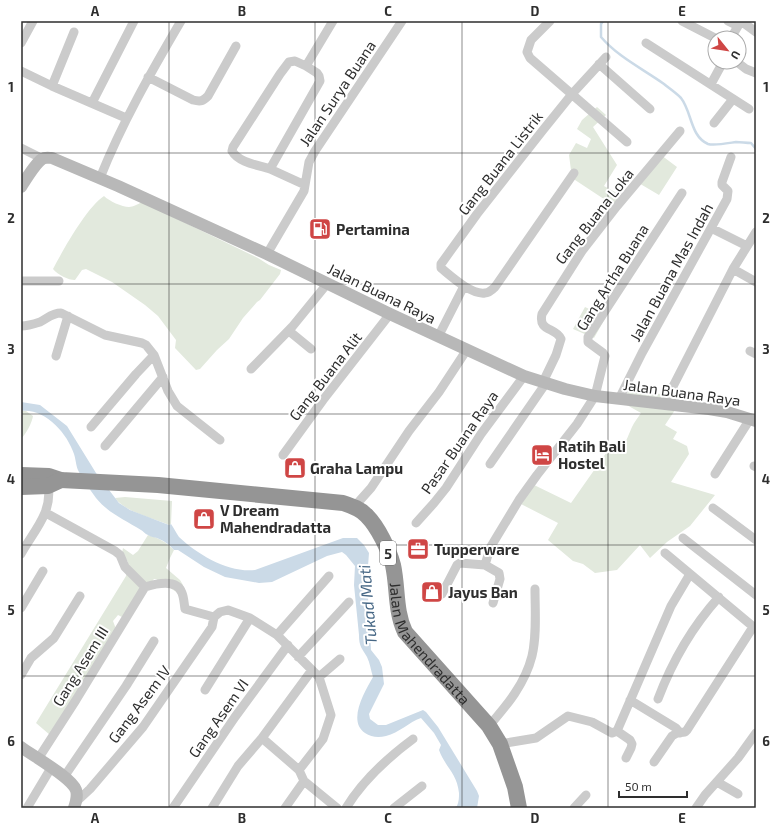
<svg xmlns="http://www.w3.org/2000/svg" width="777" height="829" font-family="'Exo 2',sans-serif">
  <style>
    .green { fill: #e2e9dd }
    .water { fill: #cbdae7 }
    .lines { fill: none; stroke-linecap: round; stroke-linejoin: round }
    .stream { stroke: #cbdae7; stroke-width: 2.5 }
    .street { stroke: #cbcbcb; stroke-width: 9 }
    .secondary { stroke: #b8b8b8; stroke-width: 12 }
    .highway { stroke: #959595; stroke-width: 16 }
    .grid { fill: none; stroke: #2e2e2e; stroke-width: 1; stroke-opacity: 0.55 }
    .labels { text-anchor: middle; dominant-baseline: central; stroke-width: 4; stroke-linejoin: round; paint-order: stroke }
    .shield { fill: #fff; stroke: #6d6d6d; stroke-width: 1 }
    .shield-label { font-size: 14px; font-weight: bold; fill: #2e2e2e }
    .street-label { font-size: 15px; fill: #2e2e2e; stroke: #fff }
    .poi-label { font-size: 15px; font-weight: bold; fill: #2e2e2e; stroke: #fff; text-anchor: start }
    .water-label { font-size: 16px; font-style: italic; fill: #466785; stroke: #fff }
    .neatline { fill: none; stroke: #2e2e2e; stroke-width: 1.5 }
    .grid-label { font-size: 13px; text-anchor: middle; font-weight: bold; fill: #2e2e2e }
  </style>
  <rect width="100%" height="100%" fill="#fff"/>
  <path class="green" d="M597,107L606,115L593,127L617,165L604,186L624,197L616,207L572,178L569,155L576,143L587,148L591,139L577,129L582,120Z
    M661,155L677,167L659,195L637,182Z
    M104,196C109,201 122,207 129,207C133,207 138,204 142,202L258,258L269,265L281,270L280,274L260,300L257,302L243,318L229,339L217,350L200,369L196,370L175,348L176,340L158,316L145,305L112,282L86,269L82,270L75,280C68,280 58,275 53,269C63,250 87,207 104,196Z
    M585,307L606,317L594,338L573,329Z
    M628,390L677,396L675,410L665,425L677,432L673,439L687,446L689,454L671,482L715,495L690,526L667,542L650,558L640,545L617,570L595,573L583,564L573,561L548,540L558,523L519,503L532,484L571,503L609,449C625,451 626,440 632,427C634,422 638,418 641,413L625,404Z
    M21,411H26L33,416C32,423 26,434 21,439Z
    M125,497L172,501L171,524L169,525C153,518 125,512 115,498Z
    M148,535C159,538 166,542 174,550L170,558L166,568L180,580L183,585L181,591L178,593L156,579H154L122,617L118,615L113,621L116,629L50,735L36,723L126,576L128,562L122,553L123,548L133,555L138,551Z"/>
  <path class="water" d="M21,402L40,405L67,426L96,473L119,503L130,510L169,525L171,524C174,528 176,533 179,537C198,555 229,573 255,570L343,538H357L364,545L369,553L367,579L371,650L379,660L382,667L384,684L369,714L370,719L378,725H386L423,710L426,712L438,727L477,791L479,796L477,808H452L457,806C459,801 459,798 459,793C457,773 445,767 439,750L441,745L434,733L421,718C409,722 399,733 386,736C378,738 371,737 365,733C347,721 365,691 373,677C371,671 370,663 367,657C362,648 359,647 359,635L354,585L355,566L346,555L342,552L327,556L272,582L259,583L225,577L204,567L178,550H174C169,544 164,541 157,538C154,537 151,537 148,535C145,534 143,531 141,530C125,520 108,513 96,498C90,490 84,481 79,472C76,467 76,460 74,454C67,433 45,408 21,411Z"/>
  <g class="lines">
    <path class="stream" d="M603,21L601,24V37C618,57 643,69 664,84C670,89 676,93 681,98C692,112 690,136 708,144C714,146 729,143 736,142C741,142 746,143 751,143L756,149"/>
    <path class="street" d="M550,21L531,40L527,52L530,58L627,142
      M682,21L715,38
      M728,21L738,26
      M741,21L756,32
      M731,38L741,21
      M21,43L33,21
      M646,43L749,109
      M737,62L746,69L756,73
      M599,64L650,109
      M306,66L333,21
      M21,71L52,86L126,118
      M148,77L193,100C201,102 203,101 208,96L236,46
      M711,84L723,62
      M52,86L74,32
      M92,103L134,21
      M714,123L733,99
      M21,148L43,159
      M270,169C258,165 239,163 232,151L233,147L280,74L289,62L295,61L306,66L317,73L319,76L320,81L270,169L305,185
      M574,173L495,287C492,290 489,293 485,293C471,295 451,276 441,268V264L477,214L543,130L572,94L606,57
      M100,178C122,123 151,72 181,21
      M711,228L747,246
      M267,254L304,191L309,162L315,151L402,21
      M733,269L756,282
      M21,281H59
      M21,326C28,326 34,324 40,322C48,318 52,313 61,313L105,335L142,343L146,345L154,355L168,391L177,406L220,440
      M289,331L311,349
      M438,337L464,286
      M750,351L756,354
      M56,356L68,316
      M251,369L292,327L327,284
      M543,382L556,355L561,339C556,327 538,332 542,314L582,251L617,206L680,131
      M619,399L642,353L727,199L728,191L722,185V182L731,157
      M664,404L733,269L756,232
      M91,427L136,374L154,355
      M105,446L163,377
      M283,455L323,400L390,314
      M490,464L546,383
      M754,466L756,467
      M715,474L750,419
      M354,507L371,488L409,431L439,392L466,351
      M713,508L756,540
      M46,513L115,551L120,555L125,567L145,587C155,584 177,578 182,593C184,598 184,603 185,609L214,617L220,612L228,610L250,618L277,635L319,677L331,715L323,739L299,770
      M416,523L434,503L446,488L481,434L524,376
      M683,538L756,595
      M665,553L756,629
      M21,554C32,533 53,513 48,486
      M485,565L490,548L519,500L537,475L577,424L595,396L605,356L603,353L588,342V337L682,193
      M442,594L457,565L460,563L485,565L499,573L500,579L493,603
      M21,608L43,571
      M277,635L329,576
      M298,657L349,602
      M21,675L31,658L54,638L80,596
      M319,677L340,659
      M205,690L250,618
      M658,699C672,662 692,627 719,597
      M630,700L676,728L680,733
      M489,726C507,705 525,684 532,656C537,635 535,611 535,589
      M262,738L299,770L304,781L337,808
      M500,744L536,738L568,716L592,722L612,733L617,731
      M626,758L631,748L632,744L630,740L617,731L671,606L690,574
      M38,759L76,700L145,587
      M654,762L672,736L677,733L685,732L687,730L753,627
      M64,777L126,686L154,641
      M717,782L738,794
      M76,802L90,789L143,727L212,627L214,617
      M27,808L51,768
      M173,808L235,717L288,645
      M212,808L238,766L262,738L312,670
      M285,808L304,781
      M346,808C363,780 386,759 413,739
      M394,808L422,786
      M574,808L586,795
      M696,808L705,795L738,758L756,733"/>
    <path class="secondary" d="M21,187C26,179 35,164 42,159C45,157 49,158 52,158L118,186L267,254L390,314L524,376L565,389L595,396L709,409L727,412L756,421
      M21,747C33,756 71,777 76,790C78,796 76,802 74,808"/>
    <g class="highway">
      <path id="s1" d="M21,475L49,476L61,480L158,485L343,503C352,506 361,509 367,516C378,527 389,550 393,565C398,588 395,611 405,632L489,726L500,744L515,787L519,808"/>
      <path d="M21,487L48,486L61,480"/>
    </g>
  </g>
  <path class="grid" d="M169,21V808M315,21V808M462,21V808M608,21V808M21,153H756M21,284H756M21,414H756M21,545H756M21,676H756"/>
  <defs>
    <g id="fuel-square" transform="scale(1.15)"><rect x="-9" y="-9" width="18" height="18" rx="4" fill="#cf4645" stroke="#fff"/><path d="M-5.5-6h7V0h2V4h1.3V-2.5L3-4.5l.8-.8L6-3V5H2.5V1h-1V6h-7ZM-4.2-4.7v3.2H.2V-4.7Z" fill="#fff"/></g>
    <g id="hotel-square" transform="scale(1.15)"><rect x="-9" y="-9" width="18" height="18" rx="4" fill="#cf4645" stroke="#fff"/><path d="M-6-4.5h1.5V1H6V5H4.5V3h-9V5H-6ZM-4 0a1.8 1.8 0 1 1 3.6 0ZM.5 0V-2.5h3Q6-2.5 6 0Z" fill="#fff"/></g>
    <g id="shop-square" transform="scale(1.15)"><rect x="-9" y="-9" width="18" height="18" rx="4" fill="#cf4645" stroke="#fff"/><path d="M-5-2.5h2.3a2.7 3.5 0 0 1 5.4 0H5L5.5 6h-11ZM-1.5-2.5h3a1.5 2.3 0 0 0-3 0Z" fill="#fff"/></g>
    <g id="office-square" transform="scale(1.15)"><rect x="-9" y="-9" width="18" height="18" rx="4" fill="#cf4645" stroke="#fff"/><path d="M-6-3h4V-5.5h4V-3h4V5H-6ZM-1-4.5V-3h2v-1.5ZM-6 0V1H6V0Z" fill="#fff"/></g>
  </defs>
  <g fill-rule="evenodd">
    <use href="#fuel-square" x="320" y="229"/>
    <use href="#hotel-square" x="542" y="455"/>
    <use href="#shop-square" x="295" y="468"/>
    <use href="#shop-square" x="204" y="519"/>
    <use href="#office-square" x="418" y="549"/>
    <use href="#shop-square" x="432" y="592"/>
  </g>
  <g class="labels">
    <rect class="shield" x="380" y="541" width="16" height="24" rx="3"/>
    <g class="shield-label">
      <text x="388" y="553">5</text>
    </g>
    <g class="street-label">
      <text transform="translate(337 93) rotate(-56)">Jalan Surya Buana</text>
      <text transform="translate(500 163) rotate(-52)">Gang Buana Listrik</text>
      <text transform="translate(594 216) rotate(-52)">Gang Buana Loka</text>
      <text transform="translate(671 272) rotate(-61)">Jalan Buana Mas Indah</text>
      <text transform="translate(612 277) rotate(-58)">Gang Artha Buana</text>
      <text transform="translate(382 293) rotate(26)">Jalan Buana Raya</text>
      <text transform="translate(325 376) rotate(-52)">Gang Buana Alit</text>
      <text transform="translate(682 392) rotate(8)">Jalan Buana Raya</text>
      <text transform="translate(459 442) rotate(-55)">Pasar Buana Raya</text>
      <text stroke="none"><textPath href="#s1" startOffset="497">Jalan Mahendradatta</textPath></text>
      <text transform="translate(80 666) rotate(-58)">Gang Asem III</text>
      <text transform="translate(139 704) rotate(-53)">Gang Asem IV</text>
      <text transform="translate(218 718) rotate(-55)">Gang Asem VI</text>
    </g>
    <g class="poi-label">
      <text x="336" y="229">Pertamina</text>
      <text x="558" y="446">Ratih Bali<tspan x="558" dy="17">Hostel</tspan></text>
      <text x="310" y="468">Graha Lampu</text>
      <text x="220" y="510">V Dream<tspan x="220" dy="17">Mahendradatta</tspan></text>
      <text x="434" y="549">Tupperware</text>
      <text x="448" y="592">Jayus Ban</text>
    </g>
    <g class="water-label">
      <text transform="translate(367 605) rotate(-95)">Tukad Mati</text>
    </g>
  </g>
  <rect width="777" height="829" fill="none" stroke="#ffffff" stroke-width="44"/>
  <g transform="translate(727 50) rotate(120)"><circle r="19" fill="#ffffff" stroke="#ababab"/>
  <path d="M0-3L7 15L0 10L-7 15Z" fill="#cf4645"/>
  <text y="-6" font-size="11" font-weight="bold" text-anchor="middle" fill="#2e2e2e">U</text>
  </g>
  <path d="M619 791v6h68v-6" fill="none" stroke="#2e2e2e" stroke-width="2"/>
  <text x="625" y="791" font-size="12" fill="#2e2e2e" stroke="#ffffff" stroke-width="3" paint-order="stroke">50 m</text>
  <rect x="22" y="22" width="733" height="785" class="neatline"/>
  <g class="grid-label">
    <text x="95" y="16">A</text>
    <text x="242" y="16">B</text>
    <text x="388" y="16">C</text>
    <text x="535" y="16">D</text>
    <text x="682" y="16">E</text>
    <text x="11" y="92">1</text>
    <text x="766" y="92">1</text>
    <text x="11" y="223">2</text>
    <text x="766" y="223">2</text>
    <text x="11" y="354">3</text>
    <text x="766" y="354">3</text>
    <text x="11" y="484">4</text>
    <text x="766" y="484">4</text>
    <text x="11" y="615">5</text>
    <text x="766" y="615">5</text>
    <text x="11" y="746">6</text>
    <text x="766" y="746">6</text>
    <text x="95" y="823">A</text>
    <text x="242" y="823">B</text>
    <text x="388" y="823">C</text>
    <text x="535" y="823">D</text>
    <text x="682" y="823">E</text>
  </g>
</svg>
